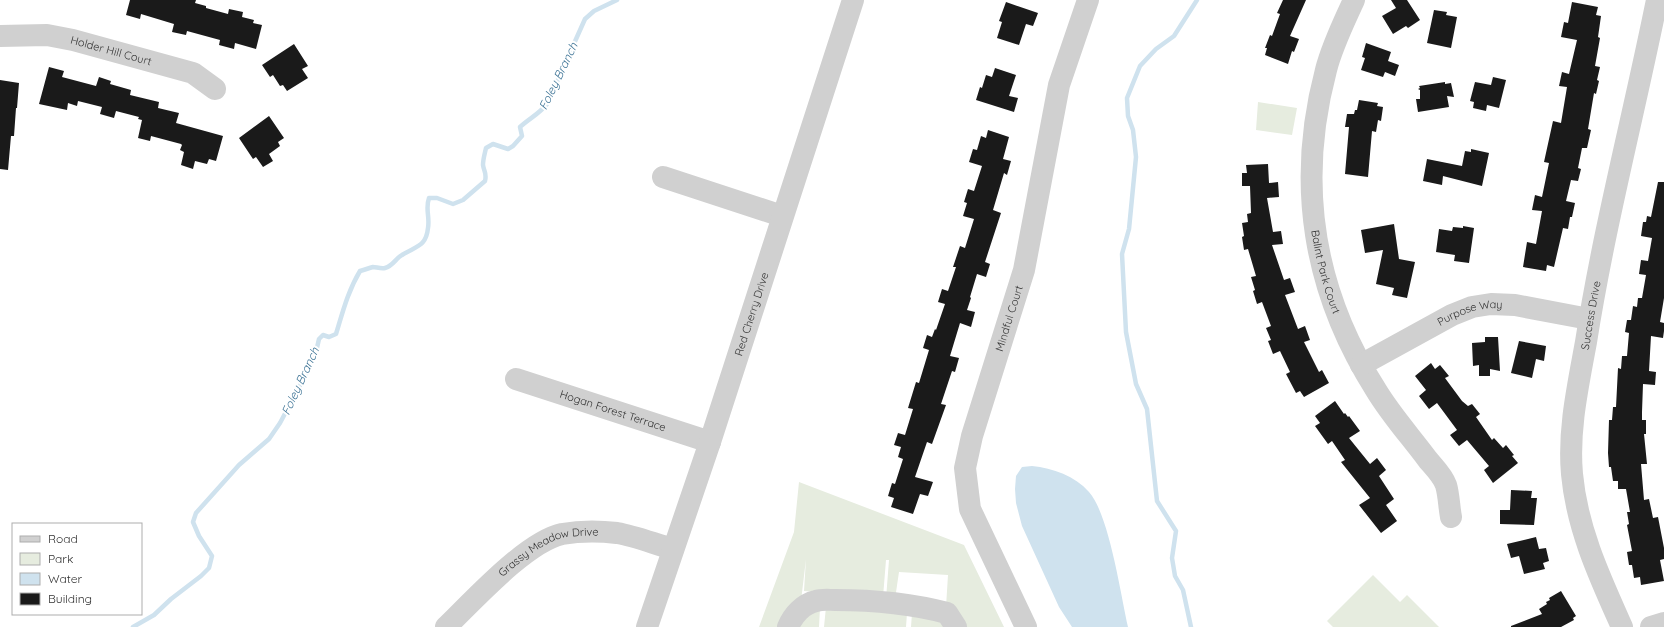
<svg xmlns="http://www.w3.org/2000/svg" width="1664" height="627" font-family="Quicksand,sans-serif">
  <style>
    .green { fill: #e6ecdf }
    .water { fill: #cfe2ee }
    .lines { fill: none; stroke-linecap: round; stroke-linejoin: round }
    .stream { stroke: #cfe2ee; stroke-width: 4.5 }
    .building { fill: #1a1a1a }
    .minor { stroke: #d0d0d0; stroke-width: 22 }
    .labels { text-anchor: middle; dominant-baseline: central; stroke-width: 4; stroke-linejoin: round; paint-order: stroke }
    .street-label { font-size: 11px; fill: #333; stroke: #fff }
    .water-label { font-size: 12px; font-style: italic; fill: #3f7597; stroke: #fff }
  </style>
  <rect width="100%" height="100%" fill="#fff"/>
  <path class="green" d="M1258,102L1297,108L1292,135L1256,130Z
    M799,482L964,545L1004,627H964L946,607L948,575L899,572L895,599H886L889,560H886L883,597L804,591L806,559L801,601L782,627H759L794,532Z
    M1373,575L1400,602L1407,595L1439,627H1333L1327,621Z
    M826,607L907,613L906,627H824Z
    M820,608L819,627H793Z
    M912,613L931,615L949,627H911Z"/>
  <path class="water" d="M1032,466C1053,468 1075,476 1089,492C1109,514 1121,596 1128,627H1072L1059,607L1022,526L1016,503L1015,489L1016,476L1022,467Z"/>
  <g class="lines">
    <path class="stream" d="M133,627L154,615L171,599L201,576L209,568L212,556L199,536L193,522L196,513L239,465L269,439L280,423L305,376L316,352L319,339L323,335L329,337L336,334C343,311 348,291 360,271C364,270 369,268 373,267C376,267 381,269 385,268C393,266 396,258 402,255C416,246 426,247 428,228C430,216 425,209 429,198H437L453,204L463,200L485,181C487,173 484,172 483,165C483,159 485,153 486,148L493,144L508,149L513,146L522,136L520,127C530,118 539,114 547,104L585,19L594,11L617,0
      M1191,627L1183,590L1175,576L1172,558L1176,531L1157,501L1147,409L1136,384L1126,332L1122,254L1129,229L1136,157L1133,130L1128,116L1127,98L1140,66L1156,49L1174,36L1197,0"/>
  </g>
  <path class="building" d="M130,0H196L195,3L206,6V8L228,14L229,9L243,12L242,17L254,20L253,23L262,25L256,49L235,43L234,49L219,45L220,40L187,31L186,35L172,32L174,24L141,14L140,19L126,15Z
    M1283,0H1306L1290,36L1299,39L1294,52L1292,51L1288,64L1265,55L1267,48H1265L1270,35L1272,36L1280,14L1277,13Z
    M1391,0H1407L1420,20L1408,28L1406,26L1393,34L1382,16L1396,8Z
    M1006,2L1038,13L1033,26L1026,24L1019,45L997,38L1002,22L999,21Z
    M1572,2L1598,7L1596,15L1601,16L1598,37L1600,38L1595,66L1600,67L1597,80L1599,81L1596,94L1594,93L1588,129L1591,130L1587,148H1582L1578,168L1581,169L1578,181L1571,180L1566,201L1575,203L1572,217H1570L1568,229L1563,228L1554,267L1547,265L1546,271L1523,267L1527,242L1536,244L1542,211L1532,210L1535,195L1542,197L1549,163L1544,162L1553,121L1561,123L1567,87L1559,86L1562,72L1569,74L1577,40L1561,37L1564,22L1568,23Z
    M1434,10L1447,12L1446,15L1457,17L1451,48L1427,43Z
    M1366,43L1391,52L1388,61L1399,65L1395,76L1385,72L1383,77L1361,70L1365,58L1362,57Z
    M294,44L308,66L302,69L308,78L287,91L283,85L280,86L273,75L270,77L262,65Z
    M49,67L64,71L62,77L96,86L99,77L111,81L110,84L131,90L130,95L159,102L158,108L179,113L176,123L223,136L216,161L209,159L207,164L195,161L193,169L181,165L184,152L180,150L182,145L181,144L151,136L150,141L138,138L142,120L138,119L139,117L116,111L114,118L100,114L102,107L78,101L77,106L68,103L67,110L39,104Z
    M995,68L1016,75L1009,96L1018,98L1014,112L976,100L980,87L982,88L986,75L992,77Z
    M1493,77L1506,80L1499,108L1487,105L1486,111L1473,108L1474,102L1470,101L1475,82L1491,85Z
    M0,80L19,83L17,108H16L14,136H11L8,170L0,169Z
    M1445,82V84L1451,83L1454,97L1447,96L1449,107L1418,112L1416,99H1420V90L1418,89L1420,88L1419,86Z
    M1359,100L1378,103L1377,106L1383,107L1381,121L1378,120L1376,132L1372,131L1368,177L1345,174L1349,127H1345L1347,114H1354L1355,110H1357Z
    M269,116L284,138L278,142L280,146L269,154L273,161L263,167L256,157L253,159L239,138Z
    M988,130L1009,137L1003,159L1011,161L1007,175L1004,173L993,210L1001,213L985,262L990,264L986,277L977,274L970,297L971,298L967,310L975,312L971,327L960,323L950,356L959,358L955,372L952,371L941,404L946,405L932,444L927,442L915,477L933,482L928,496L920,494L913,514L891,507L894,498L888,496L892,483L895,484L903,459L898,457L901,447L894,445L898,433L905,435L913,409L908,408L916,382L919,383L929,350L923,348L927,335L932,337L935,329L936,330L945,304L938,302L942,289L948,291L956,267H953L960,246L965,248L974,219L963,216L967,203L964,202L968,189L974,191L982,166L969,162L973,149L977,150L981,136L986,138Z
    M1471,149L1489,153L1482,186L1443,176L1442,185L1423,181L1427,159L1462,166L1465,151L1471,152Z
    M1268,164L1269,183L1278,182L1279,197L1267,198L1273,232L1281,231L1283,244L1272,245L1284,280L1290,278L1295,292L1285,295L1298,329L1305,326L1310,340L1304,342L1319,372L1322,370L1329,383L1304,397L1300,391L1296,393L1286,374L1290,372L1280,351L1273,354L1268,341L1271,340L1266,328L1271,326L1262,302L1257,304L1253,291L1255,290L1251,277L1256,276L1248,249L1244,250L1242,237L1244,236L1242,223L1248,222L1247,214L1251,213L1250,186H1242V173H1247L1246,165Z
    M1658,182H1664V298L1660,322L1664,323V331L1663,338L1651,336L1649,371L1656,372L1655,385L1643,384L1642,412V420H1646V434H1644L1647,464H1641L1644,500L1649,499L1653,518L1658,517L1664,548V559L1660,560L1664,581L1641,585L1640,577L1634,578L1632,565H1629L1627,552L1632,551L1627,525L1629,524L1627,512H1630L1626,489H1618V481H1613L1611,467H1609L1608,453L1609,420H1612L1613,407H1616L1618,368L1621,369L1622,356H1627L1629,333L1625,332L1627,320H1631L1633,306L1637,307L1638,298H1642L1646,275L1639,274L1641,260L1648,261L1652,238L1641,236L1643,222H1646L1647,216L1651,217Z
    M1394,224L1399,259L1415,262L1407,298L1392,295L1394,288L1376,284L1383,250L1365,253L1361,230Z
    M1463,226L1474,228L1469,263L1454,261L1455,255L1436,252L1439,229L1452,231L1453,227L1463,228Z
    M1485,337H1498L1500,371L1490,369V376H1479V365L1473,366L1472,343L1485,342Z
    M1519,341L1546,346L1544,361L1536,359L1532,378L1511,373Z
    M1431,363L1435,369L1440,365L1449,376L1445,378L1462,401L1468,406L1472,404L1480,414L1476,417L1492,440L1494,438L1503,448L1506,445L1514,455L1512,456L1518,463L1493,483L1484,470L1489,466L1467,440L1459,446L1450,435L1457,430L1437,403L1429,409L1419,396L1426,390L1415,376Z
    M1335,401L1344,414L1345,413L1348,417L1349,416L1360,431L1349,438L1370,464L1377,458L1386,470L1379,476L1394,499L1386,505L1397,521L1381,533L1359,505L1370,498L1341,462L1345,460L1332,441L1328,444L1315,426L1320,423L1315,416Z
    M1511,490L1532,491L1531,498H1537L1534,525L1500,524V510H1510Z
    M1536,537L1539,549L1546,548L1549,561L1543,563L1545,569L1524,574L1519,556L1511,558L1507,544Z
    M1561,591L1576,616L1573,618L1574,620L1561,627H1511V626L1542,614L1539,609L1547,604L1546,602L1550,600L1549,598Z"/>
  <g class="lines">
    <g class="minor">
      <path id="s1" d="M1354,0C1344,22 1332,46 1326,70C1296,183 1313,291 1376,390C1391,415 1411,437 1428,460C1434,467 1443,476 1446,485C1449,495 1449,507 1451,517"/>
      <path id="s2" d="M0,36L47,35L73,40L193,73L215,89"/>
      <path d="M663,177L782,216"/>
      <path id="s3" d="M1361,365L1452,315L1472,307L1491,304L1515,305L1589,319"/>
      <path id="s4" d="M516,379L710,442"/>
      <path id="s5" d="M446,627C473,601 526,542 562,534C579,531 600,531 617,533C635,536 655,544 673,549"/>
      <path id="s6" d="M647,627L710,442L853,0"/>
      <path d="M788,627C793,615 803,604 816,601C822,599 829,600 835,600C870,600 913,604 947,613L956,627"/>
      <path id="s7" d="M1026,627L970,509L965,468L972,436L1024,270L1059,85L1088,0"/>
      <path id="s8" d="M1622,627C1600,578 1577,529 1572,474C1568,430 1578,386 1586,342C1604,227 1634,114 1657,0"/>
      <path d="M1651,627L1664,623"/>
    </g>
  </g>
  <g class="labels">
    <g class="street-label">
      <text stroke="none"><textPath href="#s2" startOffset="113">Holder Hill Court</textPath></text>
      <text stroke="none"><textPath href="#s1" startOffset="280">Balint Park Court</textPath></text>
      <text stroke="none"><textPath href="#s6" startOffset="330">Red Cherry Drive</textPath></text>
      <text stroke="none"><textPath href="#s3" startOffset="122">Purpose Way</textPath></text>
      <text stroke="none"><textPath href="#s8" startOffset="322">Success Drive</textPath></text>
      <text stroke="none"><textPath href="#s7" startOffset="328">Mindful Court</textPath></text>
      <text stroke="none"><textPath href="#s4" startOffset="102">Hogan Forest Terrace</textPath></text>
      <text stroke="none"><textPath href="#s5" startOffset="131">Grassy Meadow Drive</textPath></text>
    </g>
    <g class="water-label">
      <text transform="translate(558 76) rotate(-64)">Foley Branch</text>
      <text transform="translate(300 381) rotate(-65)">Foley Branch</text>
    </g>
  </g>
  <rect x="12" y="523" width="130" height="92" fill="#ffffff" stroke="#adadad"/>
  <rect x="20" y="536" width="20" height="6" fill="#d0d0d0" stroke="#adadad"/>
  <text x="48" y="543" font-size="12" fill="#333333">Road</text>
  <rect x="20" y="553" width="20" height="12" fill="#e6ecdf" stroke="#adadad"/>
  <text x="48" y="563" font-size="12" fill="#333333">Park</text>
  <rect x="20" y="573" width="20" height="12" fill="#cfe2ee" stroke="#adadad"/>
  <text x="48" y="583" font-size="12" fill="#333333">Water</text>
  <rect x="20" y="593" width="20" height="12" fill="#1a1a1a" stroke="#adadad"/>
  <text x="48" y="603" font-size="12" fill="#333333">Building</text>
</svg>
